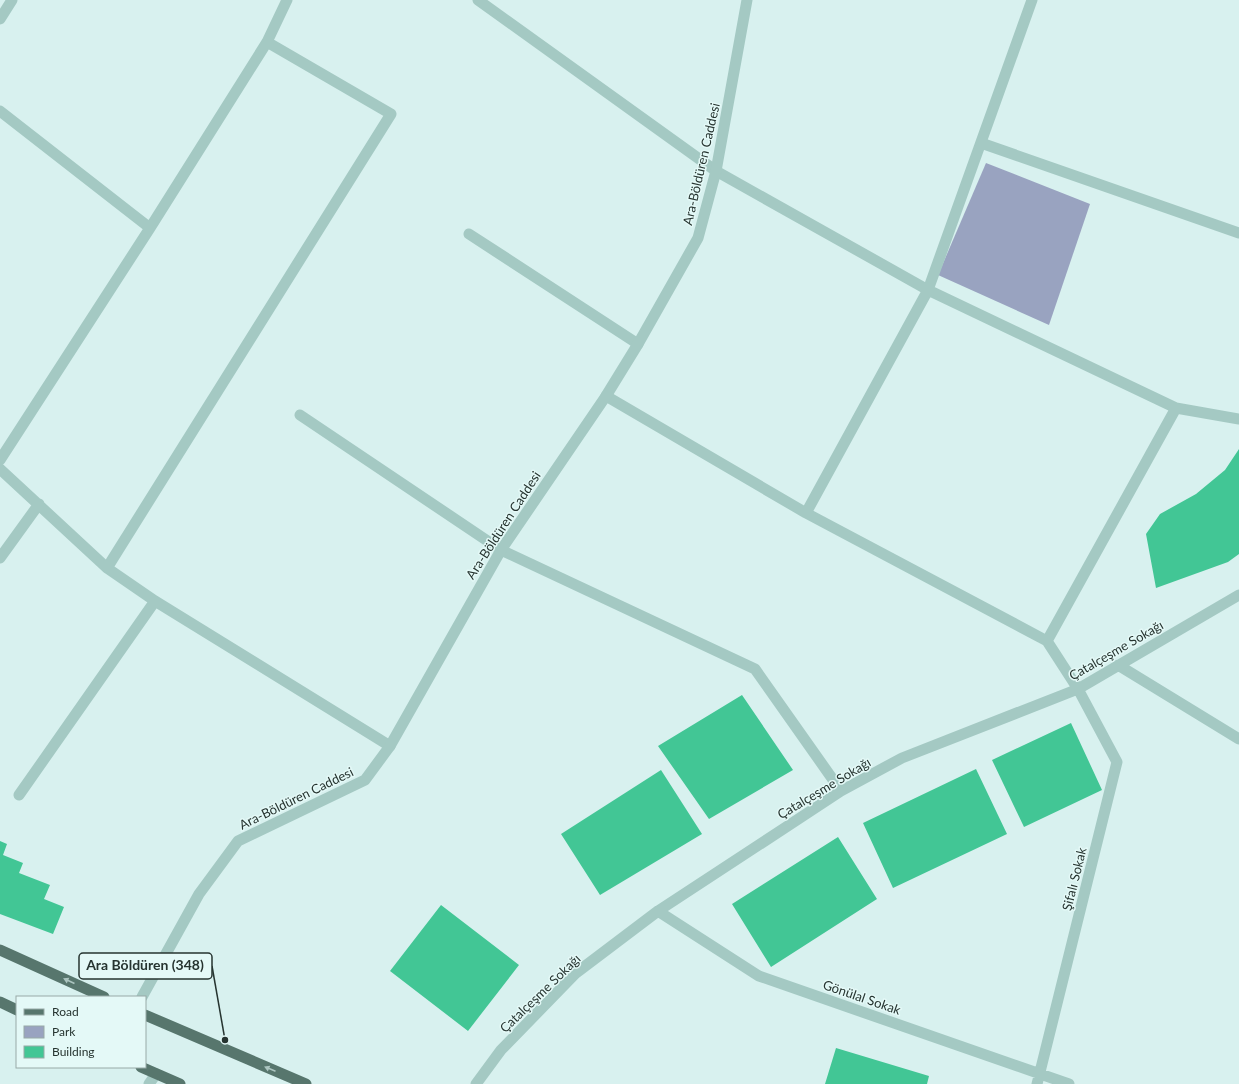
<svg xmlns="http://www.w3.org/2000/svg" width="1239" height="1084" font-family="Lato,sans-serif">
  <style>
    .green { fill: #99a3c0 }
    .building { fill: #42c695 }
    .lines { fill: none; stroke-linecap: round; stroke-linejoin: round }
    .minor { stroke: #a4c9c3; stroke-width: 11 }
    .tertiary { stroke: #a4c9c3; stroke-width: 11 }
    .primary { stroke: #57766d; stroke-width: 11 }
    .oneway { fill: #acc5c0 }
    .labels { text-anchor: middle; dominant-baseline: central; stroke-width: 3; stroke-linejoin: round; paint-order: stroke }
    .street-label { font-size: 13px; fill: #263430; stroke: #e4f9f7 }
    .leader { fill: none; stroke: #263430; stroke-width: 1.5 }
    .callout-dot { fill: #263430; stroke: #e4f9f7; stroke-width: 1.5 }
    .callout { fill: #e4f9f7; stroke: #263430; stroke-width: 1.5 }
    .callout-label { font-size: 14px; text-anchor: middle; font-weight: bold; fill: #263430 }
  </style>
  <rect width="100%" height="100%" fill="#d8f1ef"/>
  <path class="green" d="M986,163L1090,204L1049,325L938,275Z"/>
  <path class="building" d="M1239,449V554L1228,562L1156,588L1146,534L1160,514L1196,494L1225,470Z
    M742,695L793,770L709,819L658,746Z
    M1071,723L1102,790L1024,827L992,760Z
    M976,769L1007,834L893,888L863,823Z
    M661,770L702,834L600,895L561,834Z
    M838,837L877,899L771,967L732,904Z
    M0,841L7,844L3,855L23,863L19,873L50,885L44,899L64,907L53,934L0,914Z
    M441,905L519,965L468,1031L390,971Z
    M836,1048L929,1076L927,1084H825Z"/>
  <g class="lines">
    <path class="minor" d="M478,0L716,171L928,290L1176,408L1239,419
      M0,19L12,0
      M0,111L150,228
      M981,143L1239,233
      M469,234L638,344
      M606,396L806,513L1047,641L1078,689L1117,762L1037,1084
      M300,415L501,550L755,669L841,791
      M0,460L150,228L267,42L287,0
      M0,469L107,568L155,601L390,746
      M806,513L928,290L1032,0
      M0,558L39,504
      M107,568L391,114L267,42
      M1047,641L1176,408
      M1118,665L1239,739
      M19,795L155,601
      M658,911L759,976L1069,1084
      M476,1084L501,1050L576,973L658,911L841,791L902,758L1078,689L1239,595"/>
    <path class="tertiary" d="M142,997L199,894L238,841L365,780L390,746L501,550L606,396L638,344L698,238L716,171L747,0
      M149,1084L156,1074"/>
    <path class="primary" d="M0,950L104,997
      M0,1002L17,1010
      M145,1015L306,1084
      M141,1067L180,1084"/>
  </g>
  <defs><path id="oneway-solid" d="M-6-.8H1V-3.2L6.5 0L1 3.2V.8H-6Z"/></defs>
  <g class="oneway">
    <use href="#oneway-solid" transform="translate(69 981) rotate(-156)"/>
    <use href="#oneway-solid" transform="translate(270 1069) rotate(-157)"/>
  </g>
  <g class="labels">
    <g class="street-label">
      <text transform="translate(701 164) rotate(-77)">Ara-Böldüren Caddesi</text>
      <text transform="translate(503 525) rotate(-57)">Ara-Böldüren Caddesi</text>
      <text transform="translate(1116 650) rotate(-30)">Çatalçeşme Sokağı</text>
      <text transform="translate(824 788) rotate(-31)">Çatalçeşme Sokağı</text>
      <text transform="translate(296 798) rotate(-26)">Ara-Böldüren Caddesi</text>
      <text transform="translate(1074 879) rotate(-76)">Şifalı Sokak</text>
      <text transform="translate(540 993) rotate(-44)">Çatalçeşme Sokağı</text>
      <text transform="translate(862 997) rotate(19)">Gönülal Sokak</text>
    </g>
  </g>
  <path class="leader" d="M225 1040L212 966"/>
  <circle class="callout-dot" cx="225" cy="1040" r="4"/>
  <rect class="callout" x="79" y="953" width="133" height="26" rx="4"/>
  <g class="callout-label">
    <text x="145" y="970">Ara Böldüren (348)</text>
  </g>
  <rect x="16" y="996" width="130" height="72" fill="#e4f9f7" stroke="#98aaa7"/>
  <rect x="24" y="1009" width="20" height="6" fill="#57766d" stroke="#98aaa7"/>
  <text x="52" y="1016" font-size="12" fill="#263430">Road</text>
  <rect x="24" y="1026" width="20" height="12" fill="#99a3c0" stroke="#98aaa7"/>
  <text x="52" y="1036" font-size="12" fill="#263430">Park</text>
  <rect x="24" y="1046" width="20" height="12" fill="#42c695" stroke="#98aaa7"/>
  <text x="52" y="1056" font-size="12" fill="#263430">Building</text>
</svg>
